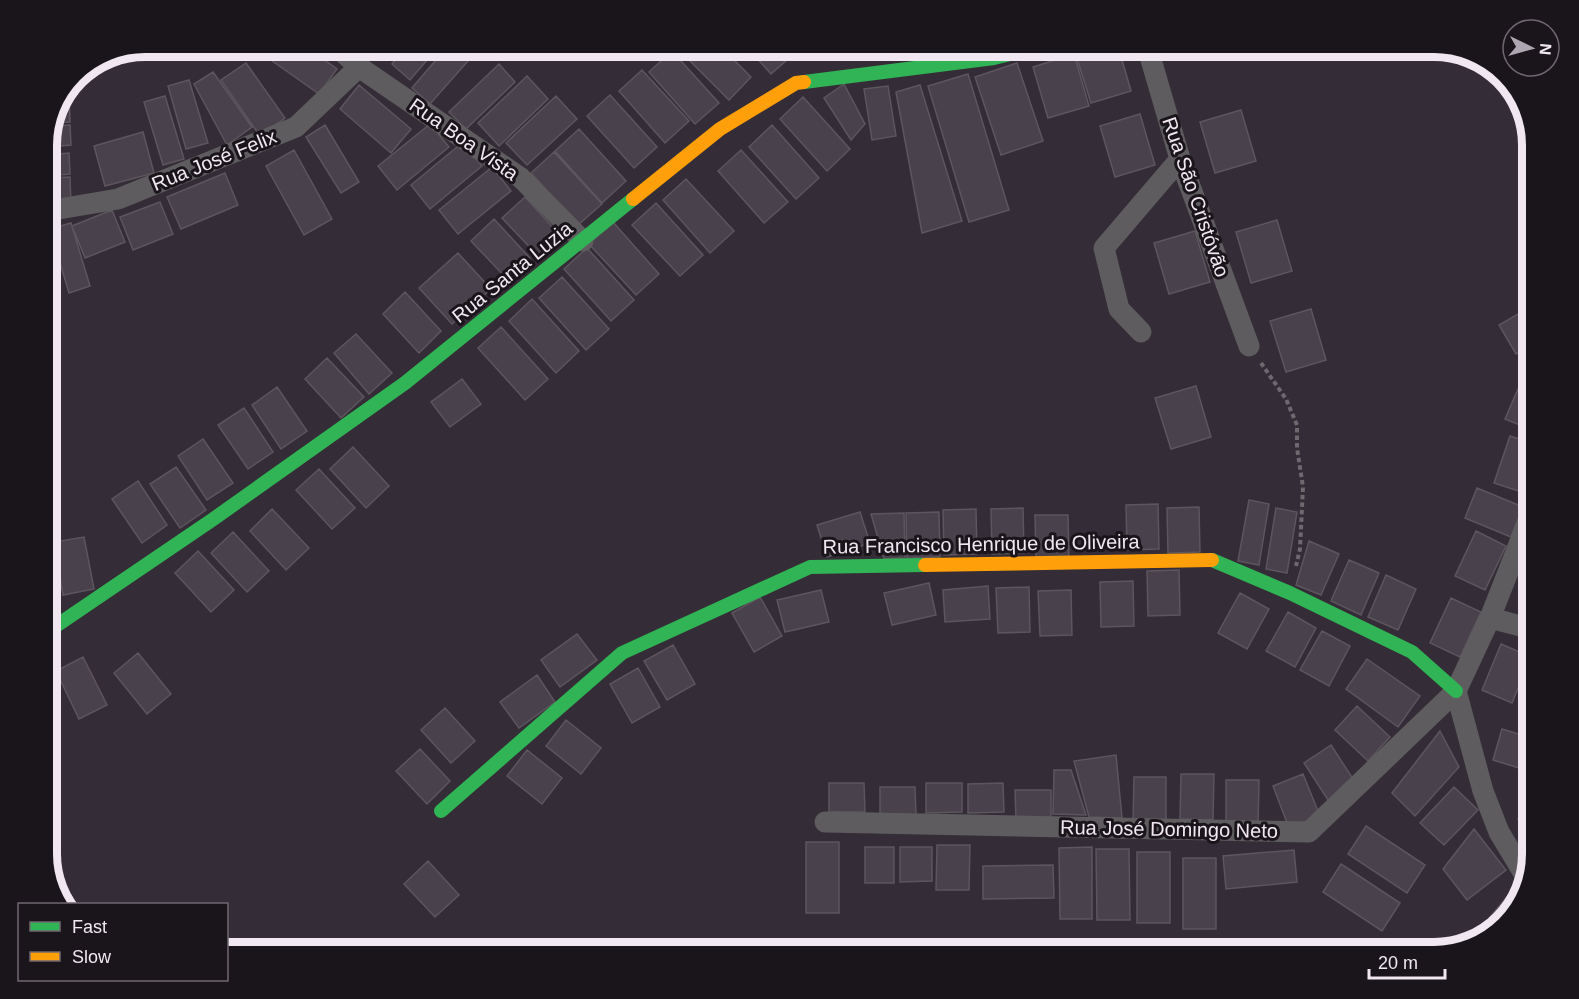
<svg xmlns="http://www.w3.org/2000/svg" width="1579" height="999" font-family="Helvetica,sans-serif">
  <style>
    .building { fill: #49414b; stroke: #5d565e; stroke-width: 1.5 }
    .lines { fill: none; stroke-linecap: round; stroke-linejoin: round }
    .path { stroke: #6d696e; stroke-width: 4; stroke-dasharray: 4.5 3; stroke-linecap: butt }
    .street { stroke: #5e5c5f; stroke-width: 21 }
    .fast { stroke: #30b455; stroke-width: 14 }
    .slow { stroke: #ff9f0a; stroke-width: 14 }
    .labels { text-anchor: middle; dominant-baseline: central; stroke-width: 6; stroke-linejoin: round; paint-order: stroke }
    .street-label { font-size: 20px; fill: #f0e7f1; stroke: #1a141b }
    .rim { fill: none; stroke: #f0e7f1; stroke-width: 8 }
  </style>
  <rect width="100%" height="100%" fill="#342c36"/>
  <path class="building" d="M211,46H231L219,56Z
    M270,46H305L337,69L319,94L264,55Z
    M364,46H386L378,57Z
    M407,46H439L410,80L392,64Z
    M448,46H468L475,53L430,104L412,88Z
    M675,46H720L751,77L729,100Z
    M746,46H789L795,53L771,74Z
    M1095,46H1118L1131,91L1091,103L1075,52Z
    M1381,46H1417L1386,59Z
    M672,51L719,103L695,124L649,72Z
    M1074,54L1089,106L1048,118L1033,67Z
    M246,63L285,118L260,136L221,80Z
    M1017,63L1043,141L1001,155L975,77Z
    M499,64L515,82L466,129L449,112Z
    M642,70L689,121L665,143L619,91Z
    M213,72L252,127L227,145L194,84Z
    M968,74L1009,210L969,222L928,86Z
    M527,76L548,99L499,146L478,123Z
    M189,80L208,143L186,149L168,86Z
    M844,84L865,124L851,140L824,98Z
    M359,85L411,129L391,153L340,109Z
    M920,85L962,221L922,233L896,92Z
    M888,86L896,136L872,140L864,89Z
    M67,94H69L70,122L54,123Z
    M610,95L657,147L634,168L587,116Z
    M165,96L184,159L163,165L144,102Z
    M556,96L577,119L527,165L506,143Z
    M803,97L850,149L827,171L780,119Z
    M1241,110L1256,161L1215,173L1200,122Z
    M1140,114L1155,165L1115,177L1100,126Z
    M430,124L449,147L397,190L378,166Z
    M70,125L71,145L47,147V139L53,126Z
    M325,125L359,182L341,193L306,137Z
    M772,125L819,178L796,199L749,147Z
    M579,129L626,181L602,203L555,151Z
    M143,132L154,173L105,186L94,146Z
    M463,142L482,166L430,209L411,185Z
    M294,150L332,219L304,235L266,166Z
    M741,150L788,202L764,223L718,171Z
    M554,152L602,204L578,225L531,173Z
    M69,153L70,174L47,176V155Z
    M492,167L511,191L458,234L439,210Z
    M225,173L238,205L181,229L167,197Z
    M70,177L71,205L47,207V178Z
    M686,179L734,231L710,253L663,200Z
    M525,197L561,236L539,257L502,218Z
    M160,202L173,234L133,250L120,217Z
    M656,203L703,255L680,276L632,225Z
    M112,210L125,242L85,258L72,226Z
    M494,219L530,258L508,280L471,241Z
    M1277,220L1292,271L1251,283L1236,232Z
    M613,222L659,274L636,295L589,244Z
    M71,223L90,286L69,293L50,229Z
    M1195,231L1210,282L1169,294L1154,243Z
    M587,248L634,300L611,321L564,269Z
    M458,253L491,289L452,324L419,288Z
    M562,277L609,329L586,350L539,298Z
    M405,292L441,331L419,353L383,314Z
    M532,299L579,351L556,373L509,321Z
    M1532,306V344L1516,354L1499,325Z
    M1311,309L1326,360L1286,372L1270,321Z
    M501,327L548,379L525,400L478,348Z
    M356,334L392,373L369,394L334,353Z
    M327,358L364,397L341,418L305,379Z
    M462,379L481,404L450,427L431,402Z
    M1196,386L1211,437L1171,449L1155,398Z
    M277,387L307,431L281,449L252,405Z
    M1518,389L1532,395V430L1505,419Z
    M244,408L273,452L248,469L218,425Z
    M1510,436L1532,443V471L1525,493L1494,483Z
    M203,439L233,483L207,500L178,456Z
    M353,447L389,486L366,508L330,469Z
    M176,467L206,510L180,528L150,484Z
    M319,469L355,508L332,529L296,490Z
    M138,481L167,525L142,543L112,499Z
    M1477,488L1523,507L1511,537L1465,518Z
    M1249,500L1269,504L1259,565L1238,561Z
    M1158,504L1159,549L1127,550L1126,505Z
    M1199,507L1200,552L1168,553L1167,508Z
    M1023,508L1024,553L992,554L991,509Z
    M1276,508L1297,512L1287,573L1266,569Z
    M272,509L309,548L286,570L250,531Z
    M976,509L977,554L944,555L943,510Z
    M860,512L870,543L827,557L817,525Z
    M939,512L940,557L907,558L906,513Z
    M904,513L905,558L884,559L871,514Z
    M1035,515H1068L1069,560L1036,561Z
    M1476,531L1506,546L1485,590L1455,576Z
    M233,532L269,571L247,592L211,553Z
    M84,537L94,589L63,595L54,542Z
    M1309,541L1339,554L1321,595L1296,585Z
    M198,551L234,590L211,612L175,573Z
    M1349,560L1379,573L1361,615L1331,601Z
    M1179,570L1180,615L1148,616L1147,571Z
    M1386,575L1416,589L1398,630L1368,617Z
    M1133,581L1134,626L1101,627L1100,582Z
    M929,583L936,615L892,625L884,593Z
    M988,586L990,619L945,622L943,590Z
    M1029,587L1030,632L998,633L996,588Z
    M821,590L829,622L785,632L777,600Z
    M1071,590L1072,635L1040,636L1038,591Z
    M1240,593L1269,609L1247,649L1218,633Z
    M760,597L782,636L754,652L732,613Z
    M1451,598L1481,612L1460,657L1430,643Z
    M1288,612L1316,628L1295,667L1266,651Z
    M1322,631L1350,646L1329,686L1300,670Z
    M577,634L597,660L560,687L541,660Z
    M1501,644L1531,657L1512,703L1482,690Z
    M673,645L695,684L667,700L644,661Z
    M138,653L171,694L147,714L114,673Z
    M83,657L107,705L79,719L56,671Z
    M1367,659L1420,696L1398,727L1346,689Z
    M638,668L660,707L632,723L610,684Z
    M537,675L555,702L519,728L500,702Z
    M1357,706L1390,737L1368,761L1335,730Z
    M445,708L475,741L451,763L421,730Z
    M566,720L601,748L581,774L546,746Z
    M1502,729L1532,738V772L1493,760Z
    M1440,731L1459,767L1415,816L1392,793Z
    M1331,745L1355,782L1328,800L1304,763Z
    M420,749L450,781L427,804L396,771Z
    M527,750L562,778L542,804L507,776Z
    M1116,755L1122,818L1089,817L1074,761Z
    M1054,770H1071L1086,815L1053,814Z
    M1181,774H1214L1213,820L1180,819Z
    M1303,774L1320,816L1289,828L1273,786Z
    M1134,777H1166V822H1133Z
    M1226,780H1259L1258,825H1226Z
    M829,783H864L865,812H829Z
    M926,783H962V812L926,813Z
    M1003,783L1004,812L968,813V784Z
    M880,787H915L916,816L880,817Z
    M1454,787L1478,810L1444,845L1420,823Z
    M1015,790H1051V819L1016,820Z
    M1532,803V833L1518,819Z
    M1366,826L1425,865L1407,893L1348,854Z
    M1474,829L1506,870L1467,900L1443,869Z
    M806,842H839V913H806Z
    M937,845H970L969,890H936Z
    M865,847H894V883H865Z
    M900,847H932V881L900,882Z
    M1092,847V919H1060L1059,848Z
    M1096,849H1129L1130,920H1097Z
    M1294,850L1297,882L1226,889L1223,856Z
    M1137,852H1170V923H1137Z
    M1183,858H1216V929H1183Z
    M428,861L459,895L435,917L404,884Z
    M1341,864L1400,903L1382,931L1323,892Z
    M1053,865L1054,898L983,899V866Z
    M1511,892L1519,899L1516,908L1498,925L1490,917Z
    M1491,923L1495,928L1483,939L1469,943L1468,942Z"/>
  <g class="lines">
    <path class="path" d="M1261,363L1286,399L1297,425V448L1303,487L1300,549L1296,566"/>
    <path class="street" d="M336,46L359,67L521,178L583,241
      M1147,46L1180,159L1249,346
      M47,211L118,199L296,127L359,67
      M1141,332L1119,309L1104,248L1180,159
      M1490,618L1532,629
      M1456,691L1483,791L1499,832L1526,877
      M825,822L1309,832L1456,691L1490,618L1532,511"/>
    <path class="fast" d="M804,82L994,58L1042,46
      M1212,560L1290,593L1412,652L1456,691
      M47,632L212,520L405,383L633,199
      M441,811L622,653L810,567L925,565"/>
    <path class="slow" d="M633,199L720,129L796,83L804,82
      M925,565L1212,560"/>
  </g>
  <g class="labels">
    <g class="street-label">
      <text transform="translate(464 139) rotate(35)">Rua Boa Vista</text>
      <text transform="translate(214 160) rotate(-22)">Rua José Felix</text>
      <text transform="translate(1196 197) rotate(71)">Rua São Cristóvão</text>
      <text transform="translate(512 272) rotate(-39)">Rua Santa Luzia</text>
      <text transform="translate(981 544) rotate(-1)">Rua Francisco Henrique de Oliveira</text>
      <text transform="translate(1169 829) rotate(1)">Rua José Domingo Neto</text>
    </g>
  </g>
  <path d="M0 0H1579V999H0ZM145 57H1434A88 88 0 0 1 1522 145V854A88 88 0 0 1 1434 942H145A88 88 0 0 1 57 854V145A88 88 0 0 1 145 57Z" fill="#1a141b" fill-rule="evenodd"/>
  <path class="rim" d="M145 57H1434A88 88 0 0 1 1522 145V854A88 88 0 0 1 1434 942H145A88 88 0 0 1 57 854V145A88 88 0 0 1 145 57Z"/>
  <rect x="18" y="903" width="210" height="78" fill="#1a141b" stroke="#706871" stroke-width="1.5"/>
  <rect x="30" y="922" width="30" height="9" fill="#30b455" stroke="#706871" stroke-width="1.5"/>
  <text x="72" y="933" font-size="18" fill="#f0e7f1">Fast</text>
  <rect x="30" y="952" width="30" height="9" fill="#ff9f0a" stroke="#706871" stroke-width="1.5"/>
  <text x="72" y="963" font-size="18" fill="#f0e7f1">Slow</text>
  <g transform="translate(1531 48) rotate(95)"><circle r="28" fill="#1a141b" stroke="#706871" stroke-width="1.5"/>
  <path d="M0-4.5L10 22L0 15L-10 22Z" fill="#aea6b0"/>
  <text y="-9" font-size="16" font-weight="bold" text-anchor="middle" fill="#f0e7f1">N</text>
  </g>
  <path d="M1369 969v9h76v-9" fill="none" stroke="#f0e7f1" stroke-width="3"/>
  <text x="1378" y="969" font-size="18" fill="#f0e7f1" stroke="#1a141b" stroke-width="4.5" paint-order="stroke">20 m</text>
</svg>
